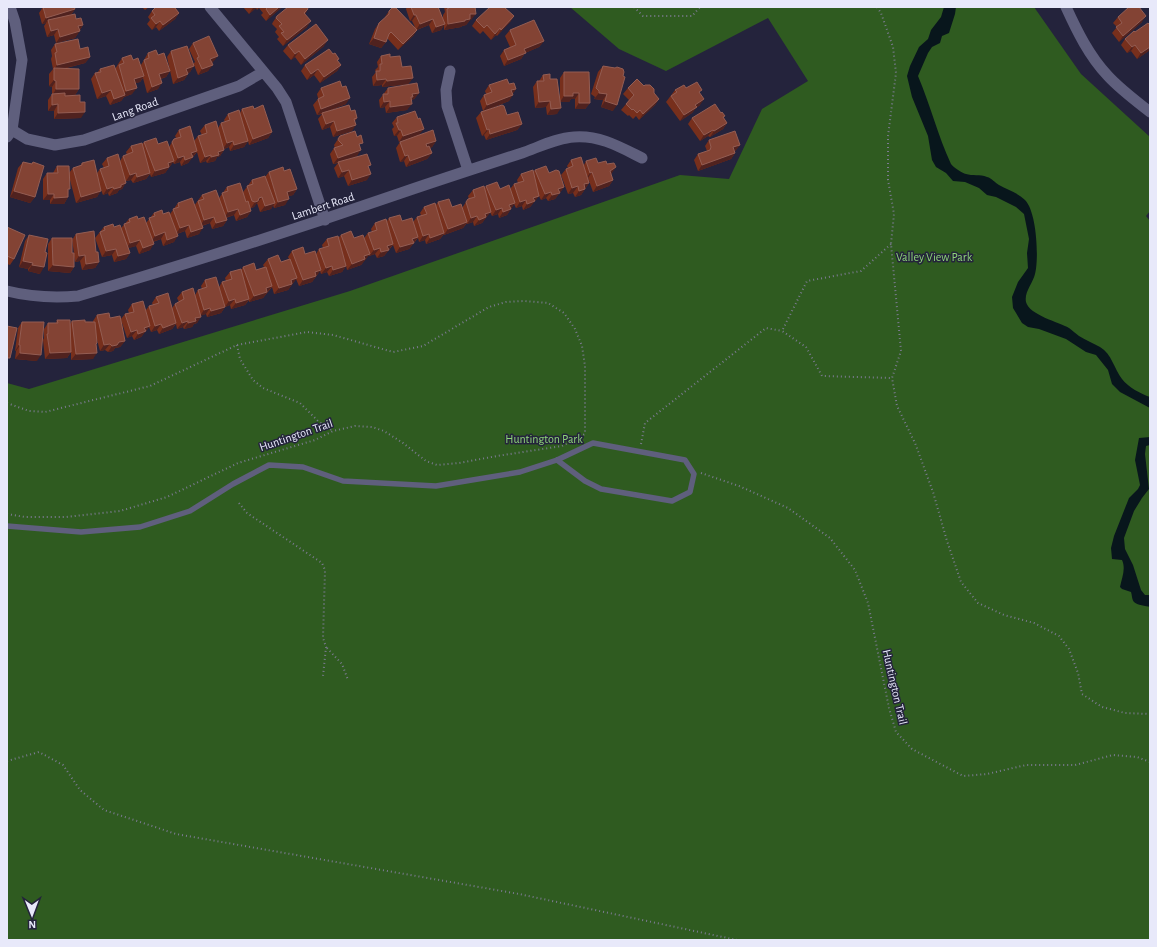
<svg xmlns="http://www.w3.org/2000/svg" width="1157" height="947" font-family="'Alegreya Sans',sans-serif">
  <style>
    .green { fill: #2f5b20 }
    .water { fill: #08161c }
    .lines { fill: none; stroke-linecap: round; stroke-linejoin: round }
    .path { stroke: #7b7b90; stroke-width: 2; stroke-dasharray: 1 3; stroke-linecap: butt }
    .service { stroke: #5f5f7d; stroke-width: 5.5 }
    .minor { stroke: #5f5f7d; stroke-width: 11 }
    .tertiary { stroke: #5f5f7d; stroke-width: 11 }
    .wall { fill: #772f1c }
    .shaded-wall { fill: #50221f }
    .building { fill: #834334; stroke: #935d53 }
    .labels { text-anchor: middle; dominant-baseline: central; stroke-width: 3; stroke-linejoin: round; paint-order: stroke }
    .street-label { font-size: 12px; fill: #e8e9fa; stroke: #24233c }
    .park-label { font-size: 12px; fill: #8fd579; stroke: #24233c }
  </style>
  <rect width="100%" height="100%" fill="#24233c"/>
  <path class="green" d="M570,7H1034L1081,74L1150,137V211L1146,216L1150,221V940H7V383L29,389L350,291L680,175L729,179L762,109L808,81L768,18L666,71L619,49Z"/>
  <path class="water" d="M944,7H956L955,14L949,33L942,36L940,43L932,47L928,53L918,76C930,104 938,136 951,164C953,167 962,173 966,174C972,176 980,174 987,177C992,178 995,183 999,185C1008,190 1018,193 1025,200C1037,212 1039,259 1035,274C1033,283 1024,292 1026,302C1029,315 1059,322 1069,328C1072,330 1075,333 1079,336C1085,340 1093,343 1100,347C1112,354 1114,369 1122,379C1128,387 1141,394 1150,397V408L1120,392L1112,384L1108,370L1096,355L1086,352L1066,339L1039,329L1028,327L1022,323L1013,308L1012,297L1018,282L1028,268L1027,253L1029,239L1024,214L1016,207L996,197L987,195L979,188L965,182L953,181L946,173L936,167L932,160L928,136L912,97L907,76L910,66L919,47L928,39L931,30L941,17Z
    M1150,437V445L1146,446L1145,454L1149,489L1142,498L1134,511L1124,538L1125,549L1133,565L1141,590L1145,595H1150V607C1146,606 1137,605 1134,602C1132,600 1132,595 1131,592L1122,589L1120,587C1122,577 1126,569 1122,560L1112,559L1111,548L1114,536L1129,498L1138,489L1140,485L1135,460L1139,438Z"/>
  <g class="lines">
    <path class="path" d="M634,7L643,16H692L700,7
      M877,7L881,13L893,47L896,73L888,136V180L894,214L891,244L901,351L892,378L897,406L915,443L933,492L947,541L961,582L978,603L1004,615L1034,623L1059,636L1069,649L1078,673L1082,694L1102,707L1125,713L1150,714
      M891,244L861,271L807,281L782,331L806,347L822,376L892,378
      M237,345L240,359L253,380L263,388L300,403L318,421L333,431
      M7,403L29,411L45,412L150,386L237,345L307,332L333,335L393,352L423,346L489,307L506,302L524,301L548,303L564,313L575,329L582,346L585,366V434
      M641,444L645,423L766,328L782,331
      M701,473L739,486L788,508L830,538L855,570L868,603L889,708L896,732L912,749L963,776L987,774L1026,765H1075L1113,755L1137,757L1150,762
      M239,503L247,513L322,563L325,570L323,638L326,647L323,676
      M7,514L25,517H66L120,511L167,497L238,463L315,440L333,431L355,426L372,427L384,431L403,443L426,461L437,465L459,463L497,456L562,446L585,434
      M327,648L342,664L348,680
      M7,761L39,752L63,765L80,790L104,810L176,834L519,894L737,940"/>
    <path class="service" d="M7,526L81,532L140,527L190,511L233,484L269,465L303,467L343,481L436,486L520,472L557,460L593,443L685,460L694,474L690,492L672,501L601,489L585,481L557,460"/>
    <path class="minor" d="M210,7L277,88L286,102L325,220
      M450,71L446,90L447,106L468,170
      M12,130L27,139L55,145L84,140L239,86L263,72
      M7,137L12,130L22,60L15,22L10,7
      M7,291C31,297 54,298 78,296C187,264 294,230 401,193C442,179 482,166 522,153C539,147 557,138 574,137C600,135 620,147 642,158"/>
    <path class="tertiary" d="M1066,7C1077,31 1089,56 1108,76C1120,89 1136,101 1150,112"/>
  </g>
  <path class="wall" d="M43,7L75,9L71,15L83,25L75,38L56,43L54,35L47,37L44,26L46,23L42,24L39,13Z
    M142,7H149L145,10Z
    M156,7H175L179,13L175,19L159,31L156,27L152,30L147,24L150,20L148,17L152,11Z
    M243,7H282L266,21L261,15L263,13L259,8L257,10L256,8L249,14Z
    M407,7H438L443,20V15L445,12L444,7H475L471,20H470L466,25L462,26L461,27L444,30V25L441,30L432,33L429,25L417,30L413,36L398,50L387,38L386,42L381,48L369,44L375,29L379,23L385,18V17L389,11L415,27L412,21H410L406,9Z
    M308,9L305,14L307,27L283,46L277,39L279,37L275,32L277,29L272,24L273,22L277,16Z
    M514,16L510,22L497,36L496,35L491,40L483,31L480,34L472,26L476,20Z
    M1118,17L1142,22L1119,42L1112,33L1117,27L1113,23Z
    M1150,25V50L1137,59L1131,51L1127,53L1121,45L1125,39L1135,32Z
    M510,30L544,41L539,47L525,53L521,59L504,66L500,56L504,50L510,47L505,36Z
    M193,43L213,62L212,63L208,71L198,75L194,65L190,72L188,73V74L184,80L173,84L167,57L171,51L193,64L195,62L189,49Z
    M55,44L80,49L90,57L85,63L63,69L79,89L75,95L81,118L54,119V111H48V100L52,94V87L49,86V74L53,69L51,59L52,56L51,50Z
    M288,45L324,46L301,65L295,57L291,60L283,51Z
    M148,53L158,55L170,71L166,77L161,79L158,89L147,93L143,78L140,82L135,83L132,94L124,97L121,101L110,105L106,96L97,99L91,79L95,73H97L100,69H115L122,58L133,60L141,65Z
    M333,54L339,59L337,61L341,65L337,71L320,83L314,75L307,80L301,71L305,65Z
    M381,56L390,57L402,67L413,78L408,84L382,87V85L373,86L372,77L376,72L375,70L378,67L377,62Z
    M603,66L615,68L613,111L601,107L603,100L594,99L595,97L591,94L598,72Z
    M564,72L590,103L585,109H575V99H571L569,102H560L557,114L547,115L546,107L535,108L533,87L537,81H539L543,75L550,79L560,100V78Z
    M509,84L516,89L512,94L509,101L484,111L507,115L522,124L517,130L486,140L484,135L482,136L476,118L481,112L483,111L480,101L484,95L486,94L485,91L489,85Z
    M644,86L654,93L659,99L655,105L639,120L636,116L633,119L629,115L628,116L621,110L626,104L629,100L623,94L628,88Z
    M321,88L346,104L326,112L351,111L357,118L355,121L352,131L333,137L330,127L322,130L318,119L322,114L317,115L313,105L318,99V98L317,94Z
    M388,88L419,93L414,99L411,100L407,110L386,113L385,107L380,108L379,100Z
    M686,88L700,93V105L696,108L692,113L680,121L666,102L675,90Z
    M242,109H254L272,132L268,138L249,145L248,141L244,147L230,151L229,147L224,149V150L220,156L217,157L215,161L207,163L206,161L200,163L197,152L188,163L181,166L180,162L174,164L173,162L165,173L151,177L150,174L146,179L133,183L131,180L126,181L122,189L119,190L117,193L109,196L108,193L103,195L101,190L97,197L76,203L69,176L68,197L64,204H50V200H43V179L47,173H53L57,166L69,173L73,168L80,166L82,163L97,173L100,169L104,168L102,164L107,158L120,161L123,156L127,155L126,152L131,146L142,145L144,142L169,147L174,139L176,138L175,136L179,130L194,141L198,136L202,135L200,131L205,125L218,128L221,123L225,122L224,120L228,114L240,113Z
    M721,113L727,123L723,129L710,137L708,136L700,141L688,124L692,118Z
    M397,117L419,135L399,142L397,136H394L392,129L394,127L392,123Z
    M340,136L360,147L357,156L347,159L369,167L367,180L348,186L344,176L338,178L334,168L338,163L333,164L330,154L334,148H335L334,145Z
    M709,140L740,145L735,151V153L731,159L698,171L694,160L698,154L707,151L705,146Z
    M436,141L432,147L430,148L432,153L427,159L406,167L404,161L400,162L396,148L400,142Z
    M571,160L584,165L586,161L598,163L612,173L611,174L613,180L609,186L593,192L588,178L589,183L581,195L575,197L573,193L568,194L561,175L566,169L568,168L567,166Z
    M23,162L31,164L33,162L35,197L30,203L10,197L18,168Z
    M535,170L549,173L564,187L555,199L548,201L546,198L541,200L539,196L530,207L523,210L522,206L516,208L514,204L507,215L499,218L498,214L492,216L490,212L482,223L474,226L473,222L467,224V223L463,228L444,235V234L440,239L426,244L425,240L419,242L418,238L409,249L396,253L393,245L384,256L377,258L375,254L369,256V255L361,265L347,270L346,266L342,272L329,276L327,272L321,274L320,271L312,282L299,286L296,279L288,290L274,294L272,287L263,298L249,302V300L245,305L231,309L230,305L225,307L221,313L207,317L206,314L201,315L197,323L194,324L192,327L184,329L183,327L177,329L176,324L172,329L159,334L157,330L151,332L149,327L141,337L134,340L132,336L127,338L121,320L125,341L120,347L115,348L113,351L108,352L105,350L100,351L96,336V345L93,359L71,360V352L67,358L45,359L43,340L44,338V329L48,323H56L57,320L70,324L72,321L93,322V321L97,315L120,320L125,314L129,313L128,310L132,304L146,310L149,306L153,305L152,303L156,297L172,308L175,304L179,302L177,298L182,292L195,295L198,290L202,289L201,286L205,280L219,287L222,282L226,281L225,278L230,272L241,270L243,267L256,270L264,267L263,265L268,259L281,262L289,259L288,257L292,251L305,254H316L319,249L323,248L322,245L327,239L338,238L341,235L354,238H364L368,233L372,232L371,229L375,223L387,221L389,218L402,221L413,222L417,217L421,215L420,213L424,207L436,205L438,202L452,207L462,208L468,199H469L468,196L473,190L485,188L486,186L500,189H510L514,184L518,183L517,180L521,174L533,172Z
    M284,171L297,189L293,195L289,196L285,205L274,208L273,205L271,209L260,212L257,203L256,204L254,207L251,208H250L251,211L247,217L236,221L234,215L226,218L227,220L223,226L212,229L210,223L202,226L199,234L187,238L185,231L177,234L174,242L163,246L161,239L153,242L150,250L139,254L136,246L128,248L130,253L126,259L114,262L112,255L102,257L95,238L104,227L121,228L129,219H138L146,223L154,213L163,214H170L178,203L194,206L202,195L219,198L227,187L243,192L252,180L265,177L269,172Z
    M7,227L14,259L10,265L7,264Z
    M76,234L96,252L99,262L95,268L82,270L80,261L75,262L74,256V267L70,273L48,271V244L52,238L72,253H74L72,240Z
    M29,235L40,274L28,271V269L19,267L25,241Z
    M22,322L37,361L15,359L16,351H15L18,328Z"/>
  <path class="shaded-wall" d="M254,7H257L249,14L253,8Z
    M279,7H282L266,21L270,15Z
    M75,9L71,15L48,20L46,23L42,24L46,18Z
    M179,13L175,19L159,31L163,25Z
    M470,14H476L471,20H470L466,25L462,26L461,27L444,30L448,24Z
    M414,15H416L412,21H410Z
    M514,16L510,22L497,36L501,30Z
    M1146,16L1142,22L1119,42L1123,36Z
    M433,19L429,25L416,30L420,24Z
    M160,21L156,27L152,30L156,24Z
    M311,21L307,27L283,46L287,40Z
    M445,24L441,30L432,33L436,27Z
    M83,25L79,31L78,26Z
    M500,28L496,35L491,40L495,34Z
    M58,29L54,35L47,37L51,31Z
    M417,30L413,36L398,50L403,44Z
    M80,31L75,38L56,43L60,37Z
    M374,38L386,42L381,48L369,44Z
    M328,40L324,46L301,65L305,59Z
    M544,41L539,47L525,53L521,59L504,66L508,60L524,49Z
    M1135,45L1131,51L1127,53L1132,47Z
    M1150,47V50L1137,59L1141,53Z
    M299,51L295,57L291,60L295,54Z
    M218,56L213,62L206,65L210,59Z
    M90,57L85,63L53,71L57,65Z
    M213,65L208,71L198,75L202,69Z
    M341,65L337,71L320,83L324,77Z
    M194,66L190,72L182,75L186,69Z
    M318,69L314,75L307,80L311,74Z
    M170,71L166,77L155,80L159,74Z
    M188,74L184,80L173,84L178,78Z
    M144,76L140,82L130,85L134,79Z
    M413,78L408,84L382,87L387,81Z
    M386,79L382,85L373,86L377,80Z
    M54,80L56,81L52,87L49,86Z
    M162,83L158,89L147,93L152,87Z
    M137,88L132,94L124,97L121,101L110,105L114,99L123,96L126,91Z
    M56,89H79L75,95L52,96Z
    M516,89L512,95L511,90Z
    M111,90L106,96L97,99L102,93Z
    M419,93L414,99L411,100L408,103L412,94Z
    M573,93H579L575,99H571L569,102H560L564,96Z
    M599,93L607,94L603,100L594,99Z
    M513,95L509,101L483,111L487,105Z
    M350,98L346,104L317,115L321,109Z
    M659,99L655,105L639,120L643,114Z
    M704,99L700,105L696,108L692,113L680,121L684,115L695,105Z
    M390,101L385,107L380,108L384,102Z
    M550,101L546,107L535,108L539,102Z
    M605,101L617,105L613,111L601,107Z
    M579,103H590L585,109H575Z
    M58,104L54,111H48L52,105Z
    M412,104L407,110L386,113L390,107Z
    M561,108L557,114L547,115L551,109Z
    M85,112L81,118L54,119L58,113Z
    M334,121L330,127L322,130L326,124Z
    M727,123L723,129L710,137L714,131Z
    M522,124L517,130L486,140L490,134Z
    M356,125L352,131L333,137L337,131Z
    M424,129L419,135L399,142L403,136Z
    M489,129L484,135L482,136L487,130Z
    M399,130H401L397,136H394Z
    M713,130L708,136L700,141L704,135Z
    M272,132L268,138L249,145L253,139Z
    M233,141L229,147L223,149L227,143Z
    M248,141L244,147L230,151L234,145Z
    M436,141L432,147L422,150L426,144Z
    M740,145L735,151L729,153L733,147Z
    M224,150L220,156L217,157L215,161L207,163L211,157L218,152Z
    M361,150L357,156L333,164L338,158Z
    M197,151L188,163L181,166L185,160L191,153Z
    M432,153L427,159L406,167L410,161Z
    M735,153L731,159L698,171L702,165Z
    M211,155L206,161L200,163L205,157Z
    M408,155L404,161L400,162L405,156Z
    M184,156L180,162L174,164L178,158Z
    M174,161L165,173L151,177L155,171L168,163Z
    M616,167L612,173L606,177L610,171Z
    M349,170L344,176L338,178L342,172Z
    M592,172L588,178L586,179L590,173Z
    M136,173L131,180L126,181L130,175Z
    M150,173L146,179L133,183L137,177Z
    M371,174L367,180L348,186L352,180Z
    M613,180L609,186L593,192L597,186Z
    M126,183L122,189L119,190L117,193L109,196L114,189L121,185Z
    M589,183L585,189L584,184Z
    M578,186L573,193L568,194L572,188Z
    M113,187L108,193L103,195L107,189Z
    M564,187L555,199L548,201L552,195L558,189Z
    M297,189L293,195L283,198L287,192Z
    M585,189L581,195L575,197L579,191Z
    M14,191L35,197L30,203L10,197Z
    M101,191L97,197L76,203L81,197Z
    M551,192L546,198L541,200L545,194Z
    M48,194H54L50,200H43Z
    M539,196L530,207L523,210L527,204L533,198Z
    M68,197L64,204H50L54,198Z
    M262,197L254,207L251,208L255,202L259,198Z
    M289,199L285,205L274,208L278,202Z
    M526,200L522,206L516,208L520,202Z
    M275,203L271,209L260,212L265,206Z
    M515,203L507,215L499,218L503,212L509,205Z
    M502,208L498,214L492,216L496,210Z
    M238,209L234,215L224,218L228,212Z
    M251,211L247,217L236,221L240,215Z
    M491,212L482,223L474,226L479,220L485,214Z
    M477,216L473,222L467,224L471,218Z
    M214,217L210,223L200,226L204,220Z
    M227,220L223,226L212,229L216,223Z
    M467,222L463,228L444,235L448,229Z
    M189,225L185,231L176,234L180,228Z
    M203,228L199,234L187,238L191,232Z
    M165,232L161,239L151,242L155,236Z
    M444,233L440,239L426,244L430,238Z
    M429,234L425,240L419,242L423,236Z
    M178,236L174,242L163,246L167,240Z
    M418,237L409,249L396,253L400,247L412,239Z
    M140,240L136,246L126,249L130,243Z
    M154,244L150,250L139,254L143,248Z
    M393,244L384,256L377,258L381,252L387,246Z
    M380,248L375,254L369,256L374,250Z
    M116,249L112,255L102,257L106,251Z
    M130,253L126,259L114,262L118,256Z
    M370,254L361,265L347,270L352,264L364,256Z
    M85,255L80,261L75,262L79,256Z
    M23,261L33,263L28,269L19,267Z
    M99,262L95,268L82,270L86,264Z
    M32,265L44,267L40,274L28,271Z
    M53,265L74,267L70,273L48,271Z
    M332,266L327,272L321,274L326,268Z
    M346,266L342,272L329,276L333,270Z
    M321,270L312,282L299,286L303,280L315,272Z
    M297,278L288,290L274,294L279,288L291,280Z
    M272,286L263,298L249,302L254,296L266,288Z
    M235,299L230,305L225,307L221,313L207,317L211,311L225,307L229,301Z
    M249,299L245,305L231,309L236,303Z
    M210,308L206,314L200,316L204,310Z
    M201,317L197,323L194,324L192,327L184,329L188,323L195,318Z
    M188,321L183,327L177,329L182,323Z
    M176,323L172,329L159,334L163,328Z
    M161,324L157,330L151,332L155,326Z
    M150,326L141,337L134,340L138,334L144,328Z
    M137,330L132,336L127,338L131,332Z
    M125,341L120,347L115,348L113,351L108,352L112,346L119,342Z
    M110,344L105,350L100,351L104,345Z
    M19,345H20L16,351H15Z
    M71,352L67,358L45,359L50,353Z
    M20,353L41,355L37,361L15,359Z
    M97,353L93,359L71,360L76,354Z"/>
  <path class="building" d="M43,7H74L75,9L46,18Z
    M156,7H174L179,13L163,25L160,21L156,24L151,18L155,15L152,11Z
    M267,7H279L270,15L266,9L268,7Z
    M288,7H307L308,9L304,13L311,21L287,40L281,33L284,32L279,26L282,24L276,18L277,16Z
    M411,7H438L445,24L436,27L433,19L420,24L416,15H414Z
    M449,7H475L476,14H470V19L465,20V21L448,24L447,9L449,8Z
    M490,7H504L514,16L501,30L500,28L495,34L487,25L484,28L476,20Z
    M1129,7H1139L1146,16L1123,36L1116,27L1122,23L1118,17Z
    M392,8H396L417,30L403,44L391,32L389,34L386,42L374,38L379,23L389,14V11Z
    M75,14L76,19L81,18L83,25L78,26L80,31L60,37L58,29L51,31L48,20Z
    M534,20L544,41L524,49L526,53L508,60L504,50L516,45L510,30Z
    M1148,23L1150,25V47L1141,53L1135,45L1132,47L1125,39L1134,31L1135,32Z
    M316,24L328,40L305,59L299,51L295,54L288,45Z
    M209,36L218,56L210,59L213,65L202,69L197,58L199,57L193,43Z
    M78,39L80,49L88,47L90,57L57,65L55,53L57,52L55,44Z
    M187,46L194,66L186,69L188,74L178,78L171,51Z
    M329,49L333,54L335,53L339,59L337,60L341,65L324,77L318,69L311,74L305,65Z
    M156,50L158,55L164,53L170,71L159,74L162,83L152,87L144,60L149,58L148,53Z
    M390,54V57L400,56L402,67L411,66L413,78L387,81L386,79L377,80L376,71H380V64H382L381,56Z
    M131,55L133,60L138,58L144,76L134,79L137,88L126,91L119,65L124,63L122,58Z
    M114,65L125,95L114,99L111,90L102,93L95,73L101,72L100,69Z
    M603,66L615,68L617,67L623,69L624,72L623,76L625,77L617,105L605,101L607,94L599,93V91L596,88Z
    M54,68L79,69V89H56V81L54,80Z
    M564,72H589L590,103H579V93H573V96H564Z
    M550,74V79H557L561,108L551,109L550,101L539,102L537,81H544L543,75Z
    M507,79L509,84L514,83L516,89L511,90L513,95L487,105L484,95L492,92L489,85Z
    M637,79L644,86L645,85H650L654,89V93L659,99L643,114L640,110L637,113L633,109L632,110L626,104L634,95L628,88Z
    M340,81L342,87L346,86L350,98L321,109L318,99L324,96L321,88Z
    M697,82L702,90L699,92L704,99L695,105L697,107L684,115L671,96L677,92L675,90L684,85L686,88Z
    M417,83L419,93L412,94L413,97H411L412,104L390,107V101L384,102L383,94H388V88Z
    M65,93V96L80,95V102H85V112L58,113V104L52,105V94Z
    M715,104L721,113L722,112L725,116L723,117L727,123L714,131L713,130L704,135L692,118Z
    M263,105L272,132L253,139L242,109L253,106L254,109Z
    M349,105L351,111L355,110L357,118L354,119L356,125L337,131L334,121L326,124L322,113Z
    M502,105L504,106L507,115L518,112L522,124L490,134L489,129L487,130L481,112Z
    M239,110L248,141L234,145L233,141L227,143L221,123L230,120L228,114Z
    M415,111L418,119L420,118L424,129L403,136L401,130H399L396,123H398L397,117Z
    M216,121L224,150L218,152L219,155L211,157V155L205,157L198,136L207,133L205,125Z
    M190,126L197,151L191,153L193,157L185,160L184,156L178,158L172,142L174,139L181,137L179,130Z
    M433,130L436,141L426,144L427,147L429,146L432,153L410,161L408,155L405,156L400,142Z
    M355,131L357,137L361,135L363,143L359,144L361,150L338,158L334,148L343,145L339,141L338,139L340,136Z
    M735,131L740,145L733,147L735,153L702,165L698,154L710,150L711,147L709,140Z
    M156,138L158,144L167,141L174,161L168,163L169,167L155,171L144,142Z
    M142,143L150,173L137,177L136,173L130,175L123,156L133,152L131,146Z
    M118,154L126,183L121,185V187L114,189L113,187L107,189L100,169L109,166L107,158Z
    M367,154L371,165L368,166L371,174L352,180L349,170L342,172L338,162Z
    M581,157L589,183L584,184L585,189L579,191L578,186L572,188L566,169L573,166L571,160Z
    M596,158L598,163L606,161L607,164L614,163L616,167L610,171L613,180L597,186L592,172L590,173L586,161Z
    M94,160L101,191L81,197L73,168L82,165V163Z
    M23,162L32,164L33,162L44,166L35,197L14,191Z
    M57,166H69L70,189H68V197L54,198V194H48L47,173H58Z
    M546,166L549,173L556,170L559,171L564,187L558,189L560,193L552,195L551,192L545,194L535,170Z
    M283,167L284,171L290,169L297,189L287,192L289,199L278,202L269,172Z
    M533,170L539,196L533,198L535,201L527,204L526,200L520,202L514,184L524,181L521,174Z
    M265,176L275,203L265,206L262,197L259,198L258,201L255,202L252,201L247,186L253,184L252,180Z
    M497,182L500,189L509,185L515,203L509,205L511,209L503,212L502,208L496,210L486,186Z
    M240,183L246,202L248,201L251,211L240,215L238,209L228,212L222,193L228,191L227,187Z
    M484,186L491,212L485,214L486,217L479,220L477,216L471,218L466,202L468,199L475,197L473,190Z
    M216,190L227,220L216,223L214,217L204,220L198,201L204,199L202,195Z
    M192,198L203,228L191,232L189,225L180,228L173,209L179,207L178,203Z
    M449,199L452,207L461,204L467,222L448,229L438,202Z
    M435,203L444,233L430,238L429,234L423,236L417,217L427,214L424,207Z
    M162,210L163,214L169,212L178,236L167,240L165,232L155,236L149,218L155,216L154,213Z
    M400,215L402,221L412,218L418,237L412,239L414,243L400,247L389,218Z
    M137,216L138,219L144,217L154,244L143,248L140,240L130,243L124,224L130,222L129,219Z
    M386,219L393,244L387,246L389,250L381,252L380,248L374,250L368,233L377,230L375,223Z
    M113,224L114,227L120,225L130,253L118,256L116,249L106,251L100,232L105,230L104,227Z
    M7,227L25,235L14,259L7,256Z
    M94,231L96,252H98L99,262L86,264L85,255L79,256L76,234Z
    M351,231L354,238L363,235L370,254L364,256L365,259L352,264L341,235Z
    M29,235L48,239L45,252L47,253L44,267L32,265L33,263L23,261Z
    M338,236L346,266L333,270L332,266L326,268L319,249L329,246L327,239Z
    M52,238H72V253H74V267L53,265Z
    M303,247L305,254L315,251L321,270L315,272L316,276L303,280L292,251Z
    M278,255L281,262L290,259L297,278L291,280L292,284L279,288L268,259Z
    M254,263L256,270L266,267L272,286L266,288L267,292L254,296L243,267Z
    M241,269L249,299L236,303L235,299L229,301L222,282L232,279L230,272Z
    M216,277L225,307L211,311L210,308L204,310L198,290L207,287L205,280Z
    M193,288L201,317L195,318L196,321L188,323V321L182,323L175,304L184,299L182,292Z
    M168,293L176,323L163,328L161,324L155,326L149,306L159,303L156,297Z
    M143,301L150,326L144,328L146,331L138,334L137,330L131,332L125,314L134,312L132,304Z
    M109,313L110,318L120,316L125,341L119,342L117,345L112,346L110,344L104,345L97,315Z
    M57,320H70L71,352L50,353L47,334H48V323H58Z
    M85,320V322H95L97,343L96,344L97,353L76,354L72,321Z
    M22,322H44L41,355L20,353V345H19Z
    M7,326L17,328L10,358H7Z"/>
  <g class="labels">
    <g class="street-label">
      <text transform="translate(135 109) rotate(-20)">Lang Road</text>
      <text transform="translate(323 206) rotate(-18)">Lambert Road</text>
      <text transform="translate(296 435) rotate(-19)">Huntington Trail</text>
      <text transform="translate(895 687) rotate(77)">Huntington Trail</text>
    </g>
    <g class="park-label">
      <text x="934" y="257">Valley View Park</text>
      <text x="544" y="439">Huntington Park</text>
    </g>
  </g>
  <rect width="1157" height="947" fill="none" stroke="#e8e9fa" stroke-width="16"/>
  <g transform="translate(32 915) rotate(179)" stroke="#24233c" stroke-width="3" paint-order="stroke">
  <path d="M0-3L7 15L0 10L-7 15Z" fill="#e8e9fa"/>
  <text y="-6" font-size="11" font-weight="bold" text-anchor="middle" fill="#e8e9fa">N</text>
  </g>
</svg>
